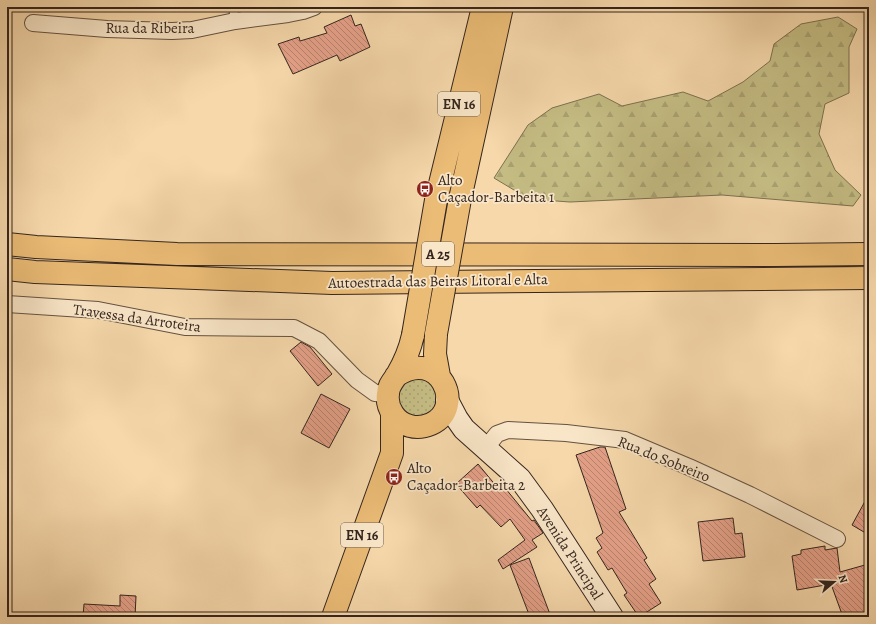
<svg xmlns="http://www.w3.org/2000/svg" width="876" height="624" font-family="Alegreya,serif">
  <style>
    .grass { fill: url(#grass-dots); stroke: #7c7050 }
    .forest { fill: url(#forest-firs); stroke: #7c7050 }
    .building { fill: url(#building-back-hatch); stroke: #34251e }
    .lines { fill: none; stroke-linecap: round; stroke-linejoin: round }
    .lane-casing { stroke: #645241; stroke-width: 10 }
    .street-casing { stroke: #645241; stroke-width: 18 }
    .secondary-casing { stroke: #34251e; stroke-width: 24 }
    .primary-casing { stroke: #34251e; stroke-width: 24 }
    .highway-casing { stroke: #34251e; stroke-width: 24 }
    .lane { stroke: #f9e6c8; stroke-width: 8 }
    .street { stroke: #f9e6c8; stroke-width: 16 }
    .secondary { stroke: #f9e6c8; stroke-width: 22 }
    .primary { stroke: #ebbc76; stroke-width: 22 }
    .highway { stroke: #ebbc76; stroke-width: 22 }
    .primary-bridge-casing { stroke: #34251e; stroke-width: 24; stroke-linecap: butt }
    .primary-bridge { stroke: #ebbc76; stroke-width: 22 }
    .labels { text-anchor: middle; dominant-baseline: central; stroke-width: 3.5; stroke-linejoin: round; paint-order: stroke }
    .shield { fill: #f9e6c8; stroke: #6f5f51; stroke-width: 1 }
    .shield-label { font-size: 14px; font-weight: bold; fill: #34251e }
    .street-label { font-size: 15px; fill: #34251e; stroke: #f9e6c8 }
    .poi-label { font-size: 15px; fill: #34251e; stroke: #f9e6c8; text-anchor: start }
  </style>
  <defs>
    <pattern id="grass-dots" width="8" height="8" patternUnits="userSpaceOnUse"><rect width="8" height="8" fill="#c4bc83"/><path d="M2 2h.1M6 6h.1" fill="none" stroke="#a9a171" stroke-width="1.8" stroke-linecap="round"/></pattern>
    <pattern id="forest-firs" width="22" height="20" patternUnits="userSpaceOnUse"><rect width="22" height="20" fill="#c4bc83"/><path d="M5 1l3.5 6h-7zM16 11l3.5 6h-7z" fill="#a9a171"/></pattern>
    <pattern id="building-back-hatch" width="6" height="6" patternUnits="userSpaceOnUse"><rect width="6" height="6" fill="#e5a189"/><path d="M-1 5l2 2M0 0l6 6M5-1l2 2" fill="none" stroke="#ba836f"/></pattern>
  </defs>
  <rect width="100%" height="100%" fill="#f6d8ab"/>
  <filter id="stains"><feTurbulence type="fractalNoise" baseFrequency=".005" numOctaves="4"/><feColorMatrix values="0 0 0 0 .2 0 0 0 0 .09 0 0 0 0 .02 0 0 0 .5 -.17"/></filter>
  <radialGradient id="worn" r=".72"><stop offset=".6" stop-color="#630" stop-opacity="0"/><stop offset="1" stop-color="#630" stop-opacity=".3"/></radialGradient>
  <path class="grass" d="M426,379C428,381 433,384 435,387C442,399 432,417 419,417C406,417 392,403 398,390C400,387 404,383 406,380Z"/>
  <path class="forest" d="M838,17L857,29L849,47V93L825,104L819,134L835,170L861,195L853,206L722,195L570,202L529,199L494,178L528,125L552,108L599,94L622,106L683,92L708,101L743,82L770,61L774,44L801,24Z"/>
  <path class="building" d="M351,15L355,26L361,24L370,47L340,61L337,55L293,74L278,44L299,37L300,41L327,33L324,27Z
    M301,342L310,347L332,374L318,386L290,351Z
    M321,394L350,409L329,448L301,433Z
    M600,447H605L626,509L619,512L647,558L644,560L656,579L649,584L661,603L639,617L624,595L627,593L612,568L608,570L597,552L602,548L596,538L603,533L576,455Z
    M478,464L497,487L501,483L532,521L534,520L543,533L532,540L537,547L503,569L498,560L525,540L510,519L501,527L480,505L477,508L456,484Z
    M869,494V535L852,525Z
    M733,518L735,534L742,533L745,557L703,561L698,522Z
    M825,546V550L837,548L840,572L865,565L869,580V612L856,617H843L831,584L797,590L792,556L801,554V550Z
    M529,558L542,593L551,617H530L510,565Z
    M120,595L136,596L135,617H83L84,604L120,606Z"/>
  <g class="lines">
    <g class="lane-casing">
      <path id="lane" d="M233,7L235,21"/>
    </g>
    <g class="street-casing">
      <path id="street" d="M33,23L107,29L172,31L192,30L235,21L288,14L303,11L314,7
        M7,304L98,310L185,327L294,328L319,341L357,380L375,393L388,394
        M485,449L497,434L508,430L566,433L625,440L689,467L750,495L837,539"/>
    </g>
    <g class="secondary-casing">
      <path id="secondary" d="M447,400L457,419L464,429L520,479L542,509L612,617"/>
    </g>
    <g class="primary-casing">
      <path id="primary" d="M460,199L502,7
        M436,200L483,7
        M436,334L435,354L439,376
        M396,376C439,346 467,408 431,424C424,427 417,428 410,426C396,423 386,408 388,394C388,386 393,381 397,375C404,363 410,349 413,335
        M333,617L392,453V413"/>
    </g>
    <g class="highway-casing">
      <path id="highway" d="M7,244L36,247L177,254L775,255L869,254
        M7,269L35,272L332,283L869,278"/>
    </g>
    <use href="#lane" class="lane"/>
    <use href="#street" class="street"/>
    <use href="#secondary" class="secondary"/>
    <use href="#primary" class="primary"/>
    <use href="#highway" class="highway"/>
    <g class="primary-bridge-casing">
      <path id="primary-bridge" d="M436,334L460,199
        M413,335L436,200"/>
    </g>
    <use href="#primary-bridge" class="primary-bridge"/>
  </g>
  <defs>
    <g id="bus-disc" transform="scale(0.9)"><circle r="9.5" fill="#8f2418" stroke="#f9e6c8"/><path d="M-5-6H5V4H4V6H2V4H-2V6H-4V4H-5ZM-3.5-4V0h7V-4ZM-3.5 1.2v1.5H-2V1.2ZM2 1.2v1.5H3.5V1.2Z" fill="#fff"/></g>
  </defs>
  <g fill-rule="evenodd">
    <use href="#bus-disc" x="425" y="189"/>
    <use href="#bus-disc" x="394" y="477"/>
  </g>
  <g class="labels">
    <g class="shield">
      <rect x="438" y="92" width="42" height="24" rx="3"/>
      <rect x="422" y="242" width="32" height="24" rx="3"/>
      <rect x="341" y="523" width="42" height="24" rx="3"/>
    </g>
    <g class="shield-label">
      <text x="459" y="104">EN 16</text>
      <text x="438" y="254">A 25</text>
      <text x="362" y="535">EN 16</text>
    </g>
    <g class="street-label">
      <text x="150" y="28">Rua da Ribeira</text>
      <text transform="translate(438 281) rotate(-1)">Autoestrada das Beiras Litoral e Alta</text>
      <text transform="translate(137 318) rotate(8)">Travessa da Arroteira</text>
      <text transform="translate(664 459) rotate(22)">Rua do Sobreiro</text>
      <text transform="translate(570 553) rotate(57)">Avenida Principal</text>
    </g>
    <g class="poi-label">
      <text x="438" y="180">Alto<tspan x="438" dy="17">Caçador-Barbeita 1</tspan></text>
      <text x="407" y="468">Alto<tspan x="407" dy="17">Caçador-Barbeita 2</tspan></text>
    </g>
  </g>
  <rect width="876" height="624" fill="none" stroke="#f6d8ab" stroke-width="24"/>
  <rect x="8" y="8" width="860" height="608" fill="none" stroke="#34251e" stroke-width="2"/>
  <rect x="12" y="12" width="852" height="600" fill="none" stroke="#34251e"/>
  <g transform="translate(834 582) rotate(71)" stroke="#f9e6c8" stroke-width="3" paint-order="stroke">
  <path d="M0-3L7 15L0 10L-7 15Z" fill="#34251e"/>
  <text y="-6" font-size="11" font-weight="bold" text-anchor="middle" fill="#34251e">N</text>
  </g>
  <rect width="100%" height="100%" filter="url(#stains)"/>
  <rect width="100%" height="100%" fill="url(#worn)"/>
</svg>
